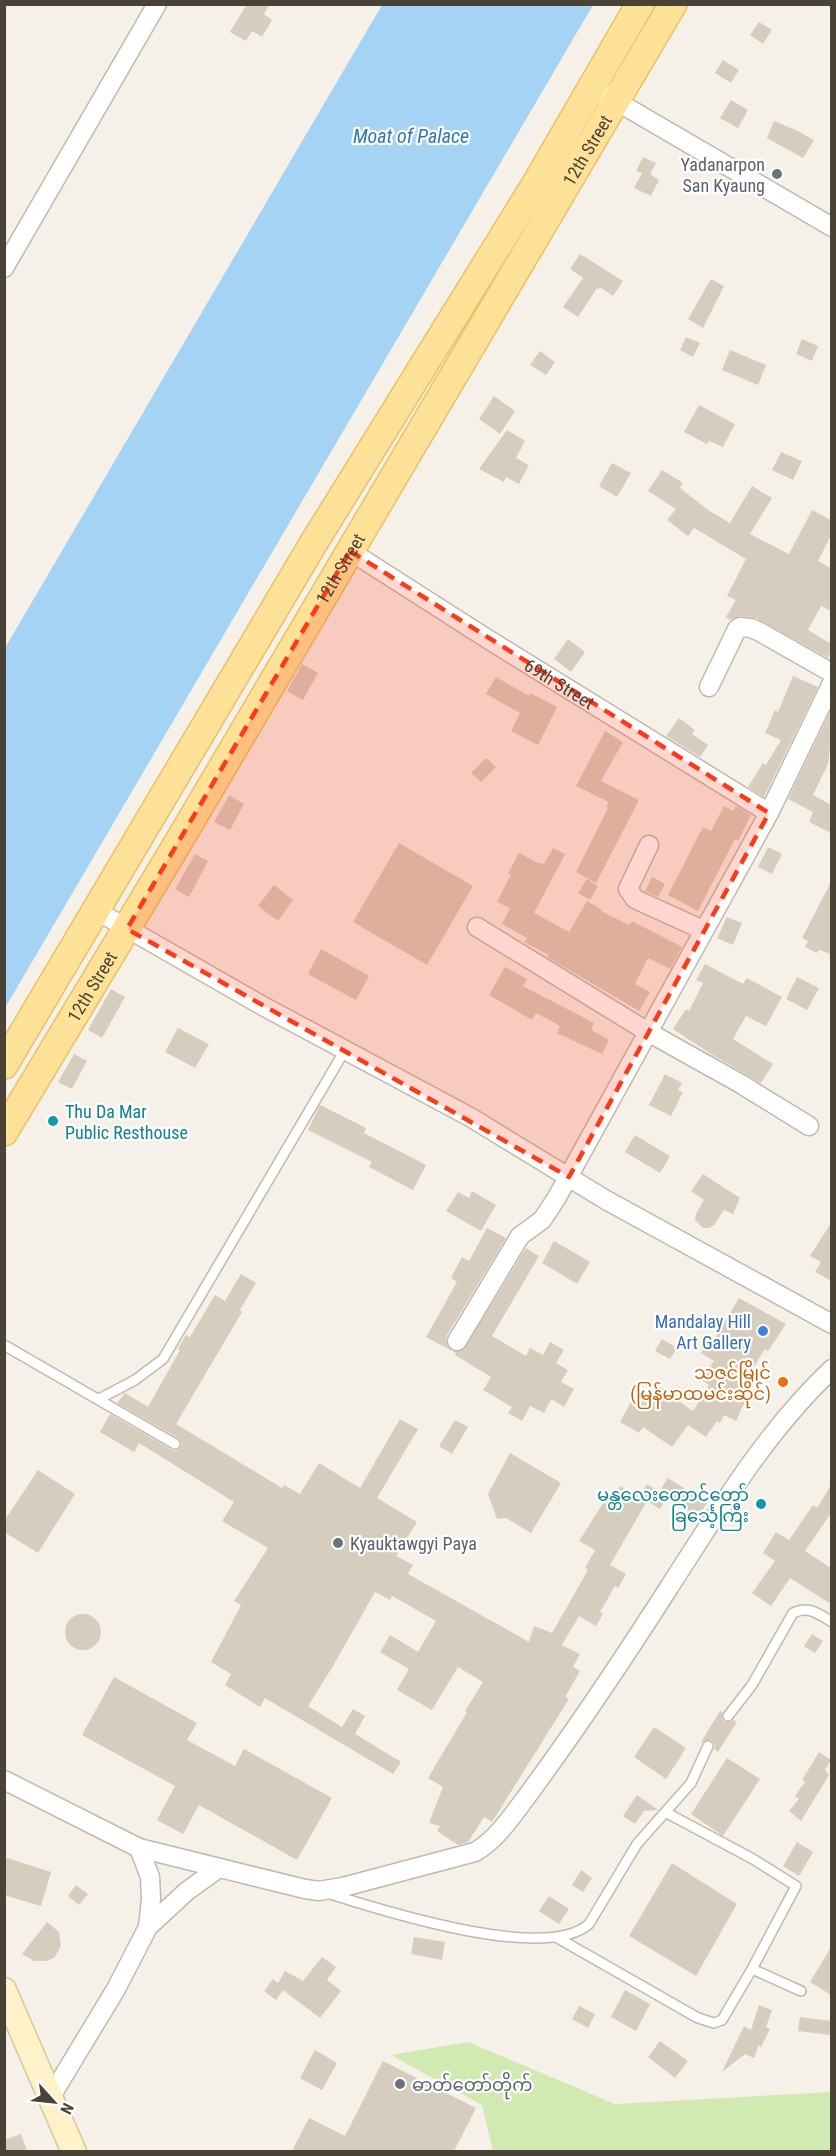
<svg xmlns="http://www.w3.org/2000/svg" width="836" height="2156" font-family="'Roboto Condensed','Noto Sans Myanmar',sans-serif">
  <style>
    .green { fill: #d0eab1 }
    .water { fill: #a4d3f3 }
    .building { fill: #d7cdbe }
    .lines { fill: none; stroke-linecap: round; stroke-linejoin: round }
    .lane-casing { stroke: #c1b9ab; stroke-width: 12 }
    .street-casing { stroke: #c1b9ab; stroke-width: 21 }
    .secondary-casing { stroke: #d6c698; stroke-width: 27 }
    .primary-casing { stroke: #e8c164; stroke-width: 30 }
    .lane { stroke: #fff; stroke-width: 9 }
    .street { stroke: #fff; stroke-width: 18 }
    .secondary { stroke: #fff2c9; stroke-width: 24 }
    .primary { stroke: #ffe298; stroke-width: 27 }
    .marked { fill: #ff3916; fill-opacity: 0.2; stroke: #ff3916; stroke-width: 4.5; stroke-dasharray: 12 8; stroke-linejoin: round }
    .worship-dot { fill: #6b7280; stroke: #fff; stroke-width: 2 }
    .culture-dot { fill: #0f9aa8; stroke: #fff; stroke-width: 2 }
    .shop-dot { fill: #3f7fe0; stroke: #fff; stroke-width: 2 }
    .food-dot { fill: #e8710a; stroke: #fff; stroke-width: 2 }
    .labels { text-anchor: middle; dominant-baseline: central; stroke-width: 4.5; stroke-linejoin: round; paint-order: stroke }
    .street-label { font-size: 18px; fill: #494237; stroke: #fff }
    .worship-label { font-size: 18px; fill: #5b616d; stroke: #fff; text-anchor: start }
    .culture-label { font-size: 18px; fill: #0d838f; stroke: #fff; text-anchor: start }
    .shop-label { font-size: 18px; fill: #366cbe; stroke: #fff; text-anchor: end }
    .food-label { font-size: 18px; fill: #c56008; stroke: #fff; text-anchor: end }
    .water-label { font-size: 20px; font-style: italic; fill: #2a78b2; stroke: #fff }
  </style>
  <rect width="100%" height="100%" fill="#f5f1e9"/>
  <path class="green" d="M468,2042L615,2104L831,2092V2151H493L482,2105L391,2055Z"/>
  <path class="water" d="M382,5H593L5,1008V648Z"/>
  <path class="building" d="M247,4H270L264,14L272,20L262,37L252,31L246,41L230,32Z
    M759,22L772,30L763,44L750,35Z
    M723,60L739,70L731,83L715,73Z
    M731,100L748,110L738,128L720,118Z
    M774,121L798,131L814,140L803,158L767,138Z
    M643,157L656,163L650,174L659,180L651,196L634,188L642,173L636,171Z
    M580,254L623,281L613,296L600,287L598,290L597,288L578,317L563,307L583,278L570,269Z
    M711,279L724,286L703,328L688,319Z
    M686,337L700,343L693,357L680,350Z
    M802,339L818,346L812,361L796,354Z
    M730,350L766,365L758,385L722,370Z
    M540,351L555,362L546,375L530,365Z
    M494,396L515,411L500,434L479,419Z
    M699,405L735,424L723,447L709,441L707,444L684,432Z
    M507,430L525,441L516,458L529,465L519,484L506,477L504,482L479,469Z
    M781,452L802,461L793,480L772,470Z
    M612,463L631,473L617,497L599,486Z
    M662,470L683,483L680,488L708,510L730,523L752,486L772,498L750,534L789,554L812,510L831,520V535L818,561L831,568V611L821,606L808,630L831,644V651L828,658L756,618L740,616L730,620L726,617L736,600L727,596L746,559L694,528L688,536L667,520L676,509L648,491Z
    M568,639L585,652L571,672L554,659Z
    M302,664L318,673L303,700L287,691Z
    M793,676L818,687L764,797L748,787L763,763L766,765L781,740L765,733L775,710L778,712Z
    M496,677L529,696L530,693L557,707L538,745L511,731L520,713L486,694Z
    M831,710V739L828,764L813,795L831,805V833L809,822L813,812L788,799Z
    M679,718L695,730L692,734L708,745L700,757L666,736Z
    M605,731L623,742L601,781L639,800L596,883L576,872L608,808L606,807L609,802L576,786Z
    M486,758L496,767L481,782L471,773Z
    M229,795L244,804L230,830L214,822Z
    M724,806L733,811L736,806L751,815L738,841L735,839L698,911L668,895L703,827L711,831Z
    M399,843L473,886L427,965L353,922Z
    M768,847L782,854L772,874L758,867Z
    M553,848L565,854L534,913L569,932L587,901L602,910L601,911L629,925L632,921L682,947L670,969L648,958L635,984L650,992L639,1011L547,957L549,955L524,942L527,938L502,924L510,908L497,902L511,874L508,873L519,853L540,864L541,863L544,864Z
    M195,854L208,861L189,897L175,889Z
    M652,877L665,884L658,897L645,891Z
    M587,879L598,886L590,900L578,893Z
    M831,882V954L819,950L817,953L805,947L808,941L802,938Z
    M274,885L293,900L278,921L258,906Z
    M727,917L742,923L733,945L717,938Z
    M321,949L369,976L356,1000L308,974Z
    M705,964L743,984L747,978L782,997L766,1026L746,1016L733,1039L773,1064L761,1083L711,1054L673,1029L686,1009L689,1011L703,983L696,980Z
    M505,967L527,979L523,986L594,1023L591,1030L609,1040L602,1054L557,1033L560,1026L536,1013L532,1020L489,995Z
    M797,977L819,988L807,1010L786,999Z
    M111,989L125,997L102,1038L88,1030Z
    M178,1028L209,1044L195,1068L165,1052Z
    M74,1054L87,1061L72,1089L58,1082Z
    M665,1074L682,1083L678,1090L683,1092L671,1116L649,1105Z
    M320,1105L366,1128L364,1133L426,1165L413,1190L369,1167L372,1162L308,1130Z
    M635,1135L670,1156L660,1173L625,1152Z
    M703,1174L740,1198L733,1214L724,1210L714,1225L709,1228H703L695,1220L696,1214L704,1200L691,1191Z
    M472,1191L496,1205L481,1231L446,1211L458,1192L469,1198Z
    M831,1223V1281L815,1272L821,1262L810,1256Z
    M487,1228L506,1238L447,1335L446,1341L452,1351L463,1350L526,1248L539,1256L492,1336L526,1356L530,1348L543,1355L550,1342L564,1350L556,1363L568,1370L561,1382L574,1389L564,1407L551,1399L544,1413L530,1406L522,1421L508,1413L512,1407L483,1390L491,1377L455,1355L456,1353L426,1337L457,1282L451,1278L462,1257L469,1261Z
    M554,1241L590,1262L577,1284L542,1263Z
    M241,1274L256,1283L240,1310L242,1312L176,1424L282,1488L284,1485L300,1494L319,1463L360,1488L400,1419L418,1429L377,1498L417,1522L396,1556L413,1565L408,1574L529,1642L534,1626L552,1633L588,1570L585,1568L595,1550L579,1541L609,1494L614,1497L620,1486L647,1501L610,1565L626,1574L618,1588L615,1586L600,1612L603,1614L596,1626L579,1616L562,1645L580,1654L573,1667L580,1671L565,1697L569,1699L492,1822L484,1817L468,1842L458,1845L437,1831L440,1826L429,1823L443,1787L428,1778L467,1712L465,1711L483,1682L458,1667L432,1710L397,1690L409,1669L380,1652L390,1635L418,1652L436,1621L392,1596L390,1600L375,1592L333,1666L308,1706L342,1727L353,1709L365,1716L355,1734L401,1762L393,1774L265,1698L260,1707L225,1685L231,1674L211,1662L241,1605L234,1601L268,1548L222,1521L234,1502L139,1443L134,1452L100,1432L110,1414L172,1450L176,1451L180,1448L182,1443L178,1438L117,1403L125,1393L148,1407L180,1350L178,1349L186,1335L190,1337L215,1295L225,1301Z
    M739,1298L786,1324L768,1351L765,1349L739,1391L747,1397L736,1421L724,1415L720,1423L717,1421L706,1437L688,1425L672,1447L643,1427L639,1433L620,1422L637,1391L650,1398L655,1385L668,1391L667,1393L693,1411L709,1385L701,1380L714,1361L701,1353L710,1339L713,1341Z
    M662,1339L677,1348L670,1359L655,1351Z
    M455,1420L468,1427L452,1454L439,1446Z
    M510,1453L561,1483L531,1533L506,1518L497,1519L488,1494Z
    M38,1470L75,1494L38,1553L4,1532V1521Z
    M668,1478L707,1503L698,1517L667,1498L660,1509L639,1496L647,1484L659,1492Z
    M831,1485V1513L805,1551L831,1568V1604L790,1578L771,1606L752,1593L775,1561L763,1553L776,1532L789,1540L813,1505L817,1508Z
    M65 1632a18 18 0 1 1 36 0a18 18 0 1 1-36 0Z
    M812,1634L823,1641L815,1653L804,1646Z
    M114,1677L197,1723L187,1740L235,1766L244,1749L332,1798L297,1860L199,1805L183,1834L157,1820L175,1786L82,1735Z
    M720,1711L722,1712V1718L724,1722H730L734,1720L737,1722L718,1752L714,1749L715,1745L711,1740L701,1742Z
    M654,1727L686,1748L666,1779L634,1757Z
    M819,1752L831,1760L825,1770L829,1775L801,1821L789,1811L799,1799L795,1796L805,1782L802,1780Z
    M727,1758L760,1779L723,1836L691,1814Z
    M637,1795L658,1810L644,1811L635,1824L623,1816Z
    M797,1842L813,1852L799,1876L783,1866Z
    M4,1857L51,1872L41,1906L4,1895Z
    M672,1863L737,1904L696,1976L629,1936Z
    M581,1870L592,1878L583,1892L572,1885Z
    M76,1885L88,1894L79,1905L68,1896Z
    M549,1896L569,1909L559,1924L539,1911Z
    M47,1922L59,1932L61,1946L54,1958L47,1961H34L22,1954Z
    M414,1937L445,1942L442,1960L411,1954Z
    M831,1947V1995L810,1982Z
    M322,1957L336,1967L327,1980L341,1991L320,2018L283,1990L276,2000L264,1991L273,1979L278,1983L285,1971L303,1981Z
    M625,1990L650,2004L636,2031L611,2017Z
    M759,2005L772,2010L766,2027L770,2029L761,2047L759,2045L754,2058L745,2054L722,2072L744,2026L751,2030Z
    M579,2006L595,2014L588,2028L572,2019Z
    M800,2017L831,2021V2035L798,2031Z
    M660,2041L688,2061L675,2078L648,2057Z
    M315,2050L337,2063L322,2090L300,2078Z
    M383,2061L476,2108L454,2151H292L309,2118L345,2136Z
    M21,2134L27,2151H4V2140Z"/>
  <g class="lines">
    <g class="lane-casing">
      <path id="lane" d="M4,1345L175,1444
        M99,1399L135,1380L163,1359L345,1050
        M728,1716L752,1685L793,1613C808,1605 819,1614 832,1622
        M327,1893C380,1910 545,1963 589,1924L637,1844L691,1783L708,1746
        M556,1937L698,2018L714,2023L722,2020L752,1969L796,1886L753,1859L665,1812
        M752,1969L801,1991"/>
    </g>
    <g class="street-casing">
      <g id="street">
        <path d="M592,87L832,227"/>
        <path d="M4,268L157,4"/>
        <path id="s1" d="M350,551L486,638L769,813"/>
        <path d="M709,687L737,629L740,627L751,628L760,632L832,673"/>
        <path d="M649,845L628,889L635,899L703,930"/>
        <path d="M97,911L261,1005L470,1117L606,1200L832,1324"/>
        <path d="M477,927L648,1032L741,1084L809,1126"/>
        <path d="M457,1341L520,1236L542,1220L556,1199L769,813L832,683"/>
        <path d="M4,1780L139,1848L305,1889L319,1891L343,1887L475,1852C492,1842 504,1827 516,1811C570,1739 620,1664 668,1589C718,1512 765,1432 832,1369"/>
        <path d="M139,1848L150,1877L151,1899L148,1927"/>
        <path d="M50,2098L116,1989L148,1927L187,1891L219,1868"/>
      </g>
    </g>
    <g class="secondary-casing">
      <path id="secondary" d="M4,1990L74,2152"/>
    </g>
    <g class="primary-casing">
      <g id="primary">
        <path d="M4,1065L313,544L534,187L640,4"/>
        <path id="s2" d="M4,1132L176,846L673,4"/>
      </g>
    </g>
    <use href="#lane" class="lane"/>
    <use href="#street" class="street"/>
    <use href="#secondary" class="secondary"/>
    <use href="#primary" class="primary"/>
  </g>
  <path class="marked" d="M350,551L769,813L569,1177L127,929Z"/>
  <g class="worship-dot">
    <circle cx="777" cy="174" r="6"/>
    <circle cx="338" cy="1543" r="6"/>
    <circle cx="400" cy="2084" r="6"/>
  </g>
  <g class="culture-dot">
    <circle cx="53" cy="1121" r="6"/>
    <circle cx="761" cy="1504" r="6"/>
  </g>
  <circle class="shop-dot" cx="763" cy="1331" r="6"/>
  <circle class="food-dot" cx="783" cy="1382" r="6"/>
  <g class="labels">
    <g class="street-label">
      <text stroke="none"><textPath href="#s2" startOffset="1142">12th Street</textPath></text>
      <text stroke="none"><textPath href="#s2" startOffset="656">12th Street</textPath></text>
      <text stroke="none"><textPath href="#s1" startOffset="248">69th Street</textPath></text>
      <text stroke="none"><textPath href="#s2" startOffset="170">12th Street</textPath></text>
    </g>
    <g class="worship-label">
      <text x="765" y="164" text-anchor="end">Yadanarpon<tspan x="765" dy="21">San Kyaung</tspan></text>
      <text x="350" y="1543">Kyauktawgyi Paya</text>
      <text x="412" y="2084">ဓာတ်တော်တိုက်</text>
    </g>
    <g class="culture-label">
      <text x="65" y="1111">Thu Da Mar<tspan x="65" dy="21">Public Resthouse</tspan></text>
      <text x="749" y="1494" text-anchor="end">မန္တလေးတောင်တော်<tspan x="749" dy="21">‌ခြင်္သေ့ကြီး</tspan></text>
    </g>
    <g class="shop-label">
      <text x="751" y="1321">Mandalay Hill<tspan x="751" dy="21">Art Gallery</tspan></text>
    </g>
    <g class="food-label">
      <text x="771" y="1372">သဇင်မြိုင်<tspan x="771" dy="21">(မြန်မာထမင်းဆိုင်)</tspan></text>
    </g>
    <g class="water-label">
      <text x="411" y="136">Moat of Palace</text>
    </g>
  </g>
  <rect width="836" height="2156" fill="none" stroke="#494237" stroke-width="12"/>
  <g transform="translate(54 2102) rotate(117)" stroke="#ffffff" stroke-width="4.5" paint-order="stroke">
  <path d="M0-4.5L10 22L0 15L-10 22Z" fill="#494237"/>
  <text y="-9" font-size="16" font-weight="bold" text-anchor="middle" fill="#494237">N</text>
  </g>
</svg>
